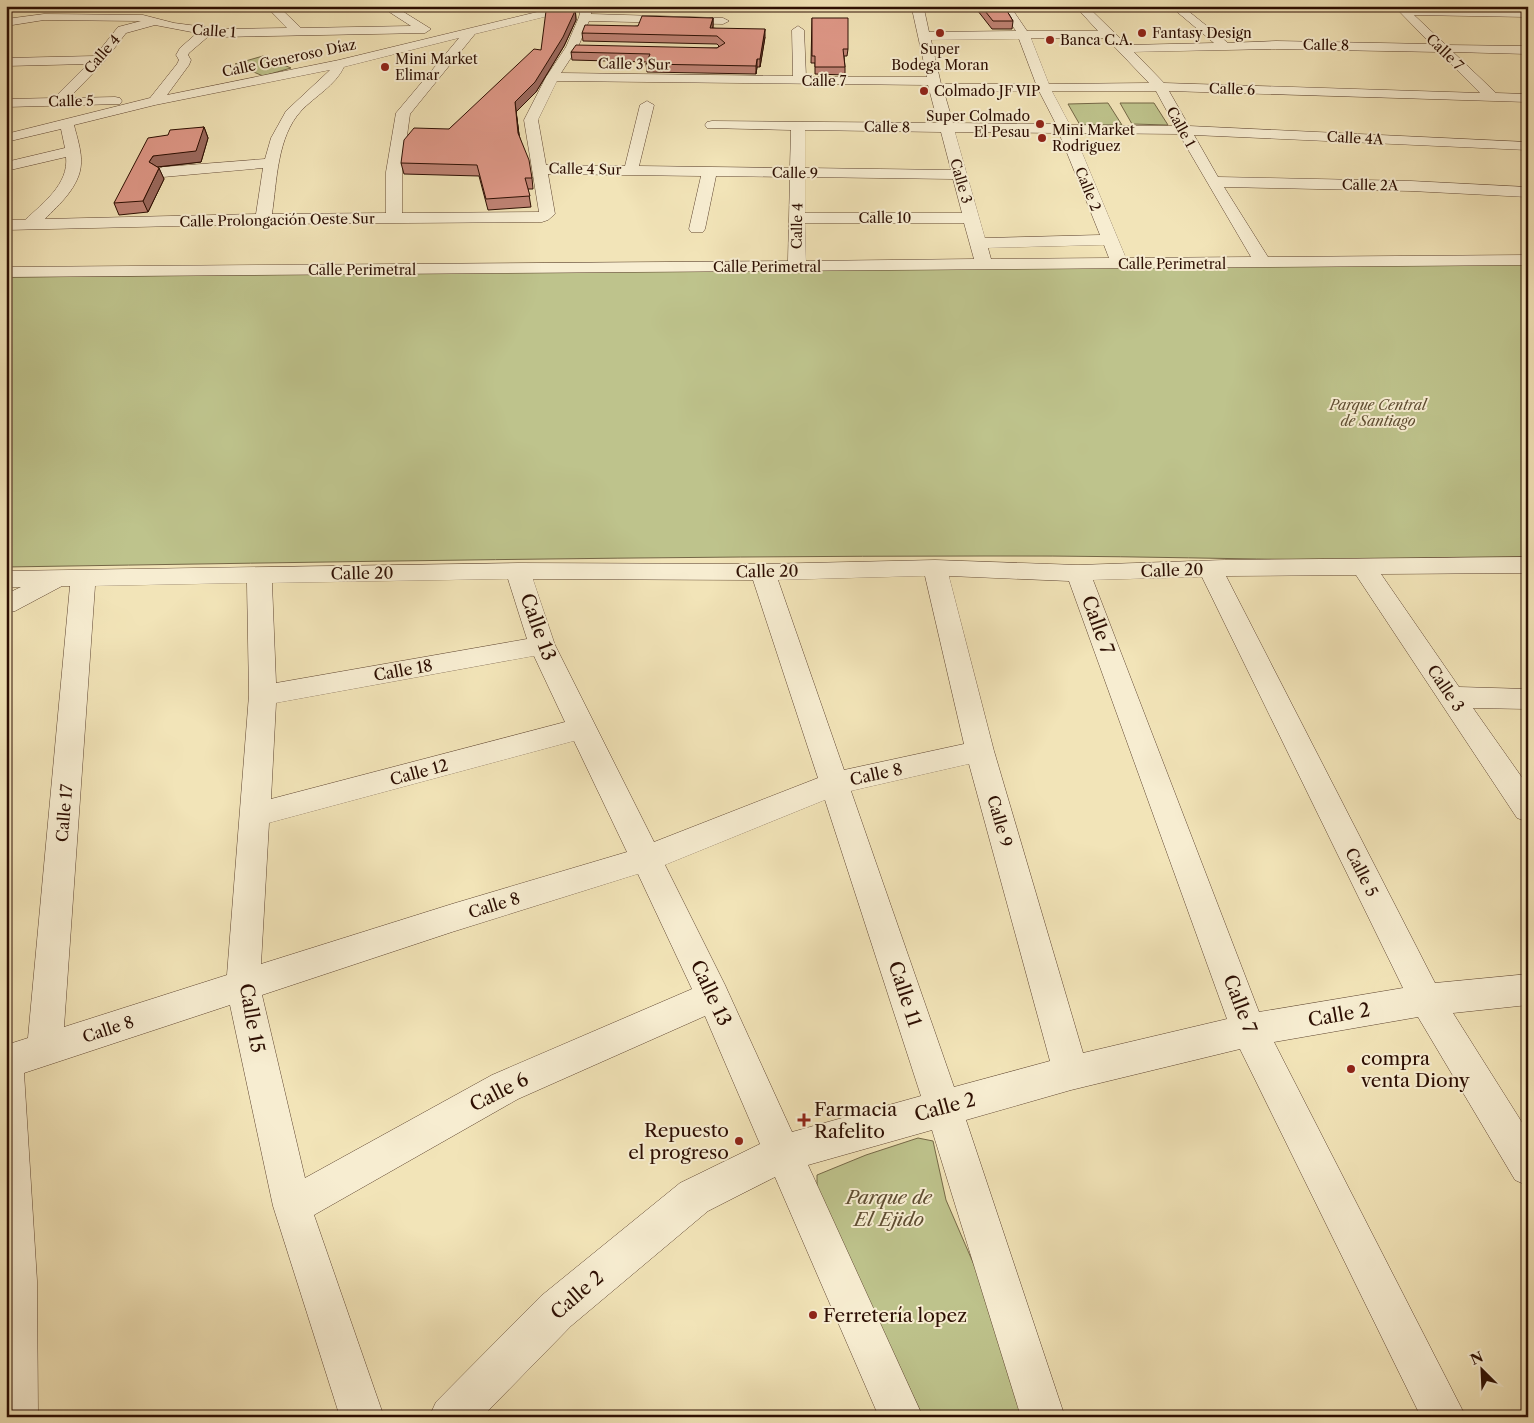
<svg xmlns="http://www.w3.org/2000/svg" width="1534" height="1423" font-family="'Libre Caslon Text',serif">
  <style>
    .green { fill: #bec38c; stroke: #756847 }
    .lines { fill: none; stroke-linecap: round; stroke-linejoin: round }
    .minor-casing { stroke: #5e4430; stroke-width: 1 }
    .minor { fill: #f7edd1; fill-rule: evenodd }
    .wall { fill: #c08375; stroke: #2c0e02 }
    .shaded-wall { fill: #9c6a5f; stroke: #2c0e02 }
    .building { fill: #df9888; stroke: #2c0e02 }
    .poi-dot { fill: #8f2418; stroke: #f7edd1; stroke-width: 2 }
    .labels { text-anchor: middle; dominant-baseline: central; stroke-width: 4; stroke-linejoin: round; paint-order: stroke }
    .far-street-label { font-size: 14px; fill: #2c0e02; stroke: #f7edd1 }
    .far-poi-label { font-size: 14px; fill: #2c0e02; stroke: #f7edd1; text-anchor: start }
    .far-park-label { font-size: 14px; font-style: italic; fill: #5f4d32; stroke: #f7edd1 }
    .street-label { font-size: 16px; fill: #2c0e02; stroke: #f7edd1 }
    .near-street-label { font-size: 19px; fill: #2c0e02; stroke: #f7edd1 }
    .near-poi-label { font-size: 19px; fill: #2c0e02; stroke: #f7edd1; text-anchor: start }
    .near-park-label { font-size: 19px; font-style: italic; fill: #5f4d32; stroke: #f7edd1 }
  </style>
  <rect width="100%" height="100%" fill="#f2e4b8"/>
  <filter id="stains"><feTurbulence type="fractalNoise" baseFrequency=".004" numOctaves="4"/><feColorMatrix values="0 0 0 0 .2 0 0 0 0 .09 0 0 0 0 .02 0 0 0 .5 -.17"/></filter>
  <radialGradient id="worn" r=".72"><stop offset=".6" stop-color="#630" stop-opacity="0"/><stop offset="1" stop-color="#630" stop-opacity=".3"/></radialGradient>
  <path class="green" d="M263,56L291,68L263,76L235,64Z
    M1108,103L1122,125H1080L1068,104Z
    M1120,103H1154L1168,125L1132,124Z
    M1528,263V559C1347,564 1166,555 985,556C659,556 332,562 6,567V277Z
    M918,1138L933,1141L946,1200L981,1281L1024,1417H923L817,1191V1175L866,1155Z"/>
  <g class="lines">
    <g class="minor-casing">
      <path id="minor" d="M266,6H278L301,28L411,26L380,6H394L431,29L425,33L220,37L210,35L189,53L188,55L191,60L189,65L167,95L339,60L562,6H593L591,14L723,18L729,21L723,24L589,21L578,47L561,73L793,76L792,30L798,26L804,30L806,77H927L912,9L915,6L922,7L924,9L929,32L1016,31L999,6H1010L1027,31H1098L1075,6H1087L1127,45L1214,43L1170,6H1182L1228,43L1276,41L1431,44L1394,6L1528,11V17L1414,15L1446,45L1528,46V54L1453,52L1496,93L1528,94V102L1169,91L1189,126L1528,142V150L1194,135L1218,177L1411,181L1528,187V197L1411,191L1224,187L1268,257L1528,255V265L6,277V267L788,261L790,177L716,176L705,229L703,232H691L689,229L701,176L548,174L555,214L548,220L542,222L263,224L6,230V220H25C43,203 69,184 66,157L6,171V162L65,148L61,129L6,142V134L150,98L177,64L179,60L176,55L180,48L197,33L155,25L126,33L103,63L69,98L115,97L120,98L122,101L120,104L6,107V99L54,98L88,64L6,66V58L95,56L118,27L141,21L44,20L6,26V19L44,14L143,15L174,23L220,29L287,28ZM581,8L579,17L566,47L546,77L524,120L539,212L402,213V172L410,114L475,34ZM459,38L396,113L386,172V213L272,214C277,181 277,137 301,111C315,96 335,86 344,67ZM1031,38H1106L1149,83L1049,84ZM1019,39L1036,84H941L931,40ZM1276,49L1439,52L1480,93L1164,83L1134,52ZM330,70L286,111L271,138L265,159L163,167L158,169L155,172L158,175L163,177L263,168L256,214L45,219C59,205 80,186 81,164C82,152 77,137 74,125L155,105ZM557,81L928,85L938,123L712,121L707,122L705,125L707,128L791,130L790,168L639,166L654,105L647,101L640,105L625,166L546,165L538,120ZM1039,91L1056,124L953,123L944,92ZM1052,91H1156L1175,126L1070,125ZM805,130L941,132L951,170L805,168ZM955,132L1059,133L1100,235L985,238ZM1074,133L1179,134L1251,257L1126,258ZM805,177L953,179L962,213H805ZM805,223H964L974,259L806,261ZM1104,245L1109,258L991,259L988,248Z
        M1528,557V573L1381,574L1459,687L1528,689V709L1473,708L1528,786V822L1517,818L1356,575L1226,576L1435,983L1528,974V1005L1453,1013L1528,1132V1186L1515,1180L1418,1017L1274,1042L1466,1417H1421L1240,1049L1071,1090L966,1120L1065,1417H1021L932,1130L808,1165L923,1417H879L775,1177L708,1211L571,1326L482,1417H429L436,1402L541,1296L680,1183L760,1144L705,1016L518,1099L314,1215L384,1417H340L273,1206L230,1005L24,1073L37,1281L38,1417H6V1045L28,1038L70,586H62L15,611L6,613V594L21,587H6V571L518,563L763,564L935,560L1078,565L1224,560ZM925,576L964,744L844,770L778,580ZM949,576L1069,581L1227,1019L1083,1053L994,751ZM1202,577L1403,988L1259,1012L1093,580ZM508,579L527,639L276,683L272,583ZM533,579L753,580L818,778L654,842L555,645ZM247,583L249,695L227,975L64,1027L95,586ZM534,656L565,722L271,799L276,703ZM574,741L627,852L452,904L261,964L269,823ZM969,764L1050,1061L954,1087L851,791ZM825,800L921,1096L792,1132L725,985L665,865ZM638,874L692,989L492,1075L305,1178L262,995L452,932Z"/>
    </g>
    <use href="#minor" class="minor"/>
  </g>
  <path class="wall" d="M575,6L576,20L564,46L536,92L516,112L519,135L532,178L533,189H528L531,207L488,210L479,176L404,174L401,163L449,129L541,50Z
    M974,6H1004L1013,21L1012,29H992Z
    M713,18V28L765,37L760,67H757L756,74L647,72L646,64L647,62L572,60L571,52L717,48L719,46L717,44L583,41L582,33L638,26Z
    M812,18L848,49L847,56H844L845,67V75L815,74V63H811Z
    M204,127L208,138L201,162L158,167L164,179L148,212L119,215L114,203L168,135Z"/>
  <path class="shaded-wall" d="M575,6L576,20L564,46L536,92L516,112L520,143L515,102Z
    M713,18V26L710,36V28Z
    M765,29V37L760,67V59Z
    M757,59V67L756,74V66Z
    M204,127L208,138L201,162L157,167L149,162L153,156Z
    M159,168L164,179L148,212L143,201Z"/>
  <path class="building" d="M566,6H575V11L563,37L535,82L515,102L518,133L529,160L532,178H525L530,196L486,199L477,165L401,163L404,140L414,128L449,129L534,49L541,50L546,11Z
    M981,6H1004L1013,21H993Z
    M642,16L713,18L710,28L765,29L760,59H757L756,66L646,64L650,54L571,52L576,45L717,48L725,43L717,36L582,33L585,25L638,26Z
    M812,18H848V49H843L845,67H815V56H812Z
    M204,127L196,151L153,156L149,162L159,168L143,201L114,203L148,138L168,135L170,130Z"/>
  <g class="poi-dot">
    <circle cx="940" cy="33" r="5"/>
    <circle cx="1142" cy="33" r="5"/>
    <circle cx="1050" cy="40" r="5"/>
    <circle cx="385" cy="67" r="5"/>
    <circle cx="924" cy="91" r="5"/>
    <circle cx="1040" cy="124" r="5"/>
    <circle cx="1042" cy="138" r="5"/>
    <circle cx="1351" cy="1069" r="5"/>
    <path d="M801.5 1112.5h5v5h5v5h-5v5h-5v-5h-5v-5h5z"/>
    <circle cx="739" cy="1141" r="5"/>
    <circle cx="813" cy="1315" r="5"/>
  </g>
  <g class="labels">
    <g class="far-street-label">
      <text transform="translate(214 31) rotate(4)">Calle 1</text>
      <text transform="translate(1326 45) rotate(1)">Calle 8</text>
      <text transform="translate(1445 52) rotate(44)">Calle 7</text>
      <text transform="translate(102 54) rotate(-49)">Calle 4</text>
      <text transform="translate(289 58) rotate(-12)">Calle Generoso Díaz</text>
      <text transform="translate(634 64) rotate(1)">Calle 3 Sur</text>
      <text x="824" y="81">Calle 7</text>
      <text transform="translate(1232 89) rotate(2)">Calle 6</text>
      <text transform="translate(71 101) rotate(-1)">Calle 5</text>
      <text transform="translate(887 127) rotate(1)">Calle 8</text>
      <text transform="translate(1181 127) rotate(61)">Calle 1</text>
      <text transform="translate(1355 138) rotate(3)">Calle 4A</text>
      <text transform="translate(585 169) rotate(1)">Calle 4 Sur</text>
      <text transform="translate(795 173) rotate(1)">Calle 9</text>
      <text transform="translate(961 181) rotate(74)">Calle 3</text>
      <text transform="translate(1370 185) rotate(1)">Calle 2A</text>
      <text transform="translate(1088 189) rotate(68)">Calle 2</text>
      <text x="885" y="218">Calle 10</text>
      <text transform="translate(277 220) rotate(-1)">Calle Prolongación Oeste Sur</text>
      <text transform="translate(797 226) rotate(-89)">Calle 4</text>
      <text x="1172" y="264">Calle Perimetral</text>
      <text x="767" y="267">Calle Perimetral</text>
      <text x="362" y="270">Calle Perimetral</text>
    </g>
    <g class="far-poi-label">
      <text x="1152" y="33">Fantasy Design</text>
      <text x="1060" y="40">Banca C.A.</text>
      <text x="940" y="49" text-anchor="middle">Super<tspan x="940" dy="16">Bodega Moran</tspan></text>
      <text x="395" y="59">Mini Market<tspan x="395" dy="16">Elimar</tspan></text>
      <text x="934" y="91">Colmado JF VIP</text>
      <text x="1030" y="116" text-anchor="end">Super Colmado<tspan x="1030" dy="16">El Pesau</tspan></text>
      <text x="1052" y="130">Mini Market<tspan x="1052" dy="16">Rodriguez</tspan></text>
    </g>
    <g class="far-park-label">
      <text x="1378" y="405">Parque Central<tspan x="1378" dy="16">de Santiago</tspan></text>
    </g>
    <g class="street-label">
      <text transform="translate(1172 570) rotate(-2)">Calle 20</text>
      <text transform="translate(767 571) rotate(-1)">Calle 20</text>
      <text transform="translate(362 573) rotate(-1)">Calle 20</text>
      <text transform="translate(403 670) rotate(-10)">Calle 18</text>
      <text transform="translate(1446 688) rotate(56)">Calle 3</text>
      <text transform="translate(419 772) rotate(-15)">Calle 12</text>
      <text transform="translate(876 774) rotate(-12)">Calle 8</text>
      <text transform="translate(64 813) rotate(-85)">Calle 17</text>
      <text transform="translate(1000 821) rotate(74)">Calle 9</text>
      <text transform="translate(1362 872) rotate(63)">Calle 5</text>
      <text transform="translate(494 905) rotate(-17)">Calle 8</text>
      <text transform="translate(108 1029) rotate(-18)">Calle 8</text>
    </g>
    <g class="near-street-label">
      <text transform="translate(1098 625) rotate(70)">Calle 7</text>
      <text transform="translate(538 627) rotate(70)">Calle 13</text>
      <text transform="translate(711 993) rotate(65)">Calle 13</text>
      <text transform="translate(905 994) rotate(72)">Calle 11</text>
      <text transform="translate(1240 1004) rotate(69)">Calle 7</text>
      <text transform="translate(1339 1015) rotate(-10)">Calle 2</text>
      <text transform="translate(252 1018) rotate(80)">Calle 15</text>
      <text transform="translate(499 1092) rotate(-27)">Calle 6</text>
      <text transform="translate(945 1107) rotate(-15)">Calle 2</text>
      <text transform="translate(577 1295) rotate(-41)">Calle 2</text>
    </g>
    <g class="near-poi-label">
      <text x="1361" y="1058">compra<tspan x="1361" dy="22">venta Diony</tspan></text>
      <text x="814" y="1109">Farmacia<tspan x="814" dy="22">Rafelito</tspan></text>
      <text x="729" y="1130" text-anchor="end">Repuesto<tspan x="729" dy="22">el progreso</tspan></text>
      <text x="823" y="1315">Ferretería lopez</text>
    </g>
    <g class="near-park-label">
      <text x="889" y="1197">Parque de<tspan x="889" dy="22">El Ejido</tspan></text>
    </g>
  </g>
  <rect width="1534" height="1423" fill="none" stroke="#f2e4b8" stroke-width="25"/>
  <rect x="8" y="8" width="1519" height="1408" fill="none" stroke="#2c0e02" stroke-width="2.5"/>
  <rect x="12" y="12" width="1509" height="1398" fill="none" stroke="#2c0e02"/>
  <g transform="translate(1482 1370) rotate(336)" stroke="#f7edd1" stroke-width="4" paint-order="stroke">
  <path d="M0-4L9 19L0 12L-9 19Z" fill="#2c0e02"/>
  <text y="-8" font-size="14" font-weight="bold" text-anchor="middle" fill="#2c0e02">N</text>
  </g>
  <rect width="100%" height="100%" filter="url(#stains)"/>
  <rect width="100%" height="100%" fill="url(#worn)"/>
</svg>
